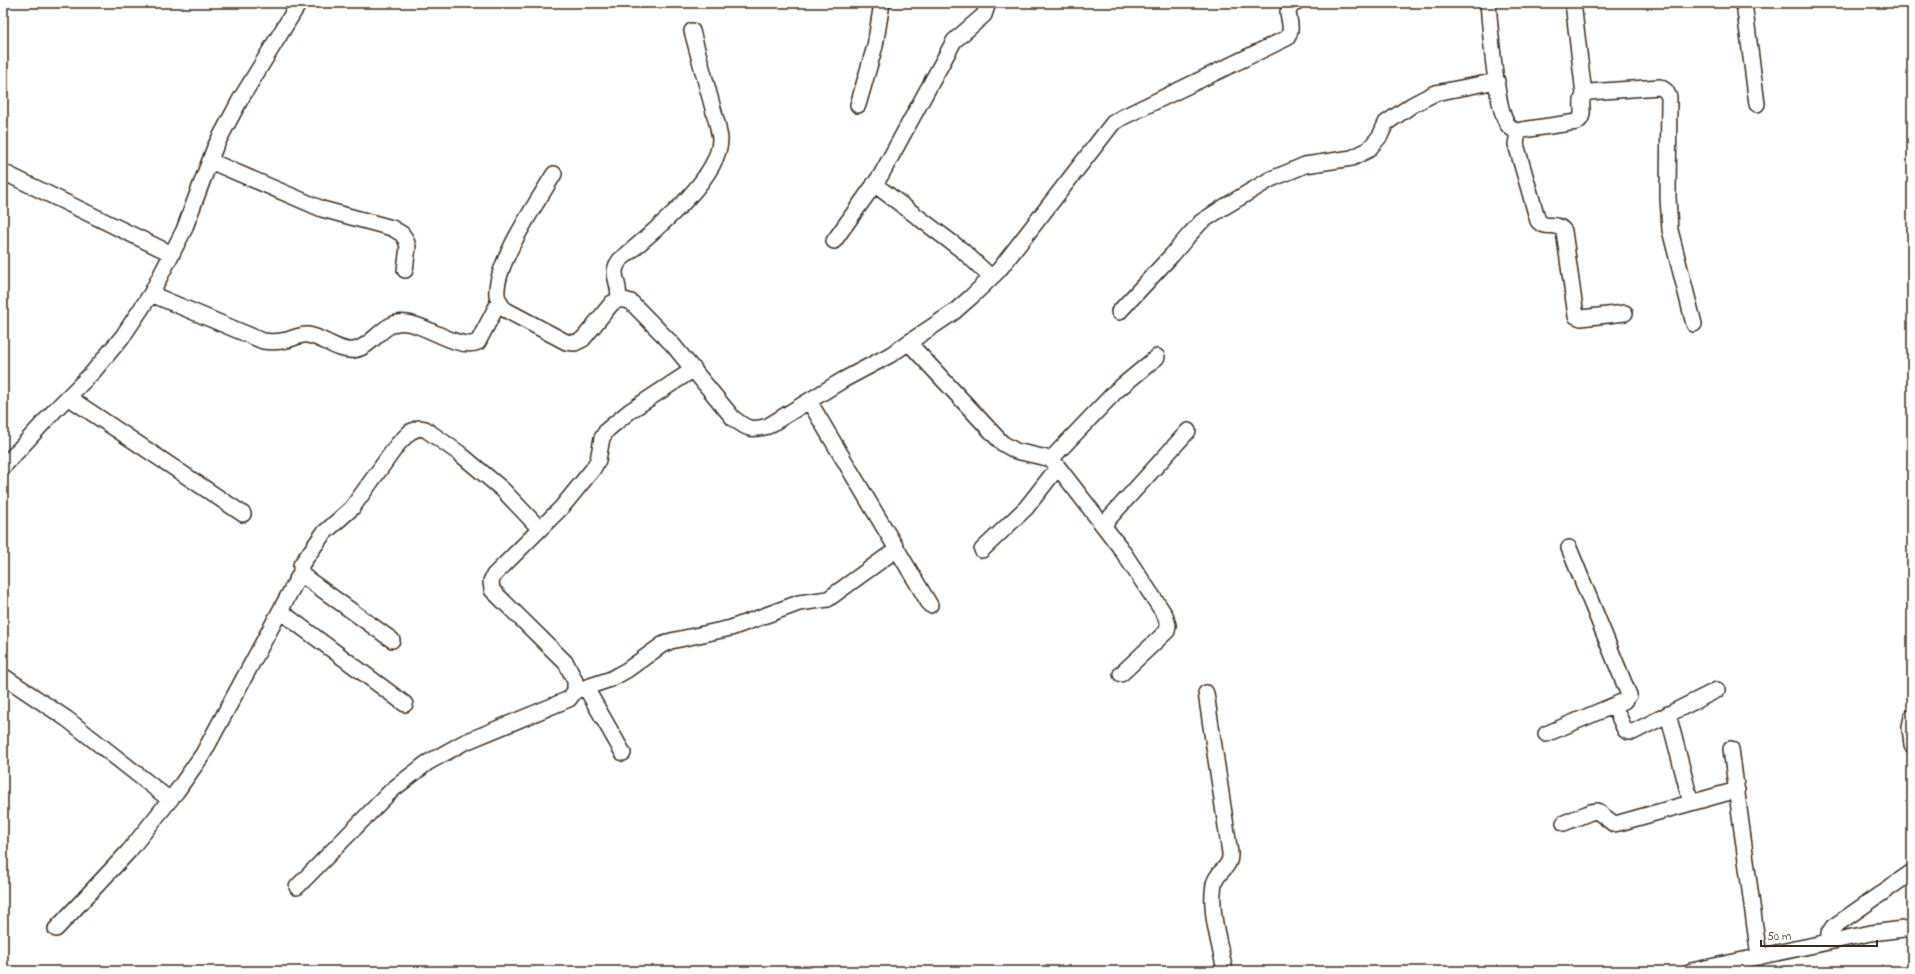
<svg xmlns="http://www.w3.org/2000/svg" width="1915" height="974" font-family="'Indie Flower',sans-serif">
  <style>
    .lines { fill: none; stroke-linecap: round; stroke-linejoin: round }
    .minor-casing { stroke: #3b2a1e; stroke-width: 18 }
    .minor { stroke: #fff; stroke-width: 15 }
  </style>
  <rect width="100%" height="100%" fill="#fff"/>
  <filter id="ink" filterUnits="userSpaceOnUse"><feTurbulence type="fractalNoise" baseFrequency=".025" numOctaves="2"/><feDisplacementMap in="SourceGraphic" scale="8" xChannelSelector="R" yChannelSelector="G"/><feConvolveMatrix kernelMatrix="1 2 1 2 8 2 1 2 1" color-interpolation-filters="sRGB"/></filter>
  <g filter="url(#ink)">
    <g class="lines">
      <g class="minor-casing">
        <path id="minor" d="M1488,3C1490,26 1496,111 1508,125C1510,128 1515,130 1518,133
          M1573,3L1584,94
          M1744,3L1757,104
          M858,105L875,46L882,3
          M210,161L322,209L392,228L402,234L406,240L408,247L405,270
          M3,172L172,254
          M554,174C538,201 494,265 497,295C498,301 501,305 504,309L566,342L575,343L583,339L612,303C619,299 623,299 631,302L673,345L733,418C747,429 751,431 768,426L843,380L890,355L954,312L971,297L999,270L1113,123L1123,117L1287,38C1293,29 1289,22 1288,12L1291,6L1295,3
          M874,184L963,251L991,277
          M834,241L881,175L954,41L984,15L988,3
          M151,294L263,341C271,342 279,342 287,340C294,338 301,334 308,335C323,337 338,352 354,350C375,346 383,319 407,323C427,325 460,351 478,342L499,302
          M618,300C622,283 608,275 620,260C649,235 720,180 720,139C720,135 718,131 718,127L692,31
          M1119,312L1172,255L1190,234L1201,222L1224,207L1271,179L1291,171L1305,165L1352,158L1368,150L1380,136L1386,123L1412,105L1435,93L1497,81
          M1625,313L1581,318L1576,316L1564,231C1556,221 1546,230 1538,221L1516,144L1518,133L1522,130L1577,122C1589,114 1574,98 1589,92L1660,87L1666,91L1669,97L1668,197L1670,230L1694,324
          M909,343L1002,443L1016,451L1051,459L1058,467L1119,546L1165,615L1168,625L1167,631L1121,674
          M68,397L243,514
          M809,401L930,605
          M1051,459L1116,391L1157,357
          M3,467L56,409L93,372L123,336L151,294L184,230L215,147L240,100L299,3
          M1103,525L1188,431
          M982,550L1026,508L1058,467
          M280,611L405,704
          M392,640L306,578L301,572V565L323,534L352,508L398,444L410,432L419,428L425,429L459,453L502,489L540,529
          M3,676L67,719L170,800
          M586,688L623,753
          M575,691L611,679L627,670L662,645L671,641L731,628L799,603L828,599L897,549
          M1206,693L1230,853C1231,869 1218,869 1214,884C1209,912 1220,944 1225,971
          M1614,706L1625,730L1629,732H1633L1717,690
          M1668,714L1691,803
          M1912,717L1910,727L1912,745
          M1546,734L1624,701L1629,695L1569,548
          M1731,749L1759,957
          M1564,823L1591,812L1597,811L1614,824L1619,823L1737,790
          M297,887L392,790L427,763L463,743L569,699L575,691V681L566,663L492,590L491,581L494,575L562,507L593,469L598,460L602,438L607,430L630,411L694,369
          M56,929L129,851L177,791L203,754L301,572
          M1828,942L1829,933L1833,927L1912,872
          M1691,971L1871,933L1912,928"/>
      </g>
      <use href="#minor" class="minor"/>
    </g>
  </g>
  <rect width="1915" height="974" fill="none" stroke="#fff" stroke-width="16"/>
  <rect x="8" y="8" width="1899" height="958" fill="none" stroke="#3b2a1e" stroke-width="1.5" filter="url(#ink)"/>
  <path d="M1761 940v6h116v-6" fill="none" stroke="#3b2a1e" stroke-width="2"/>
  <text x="1767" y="940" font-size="12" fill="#3b2a1e" stroke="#ffffff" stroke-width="3" paint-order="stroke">50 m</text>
</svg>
